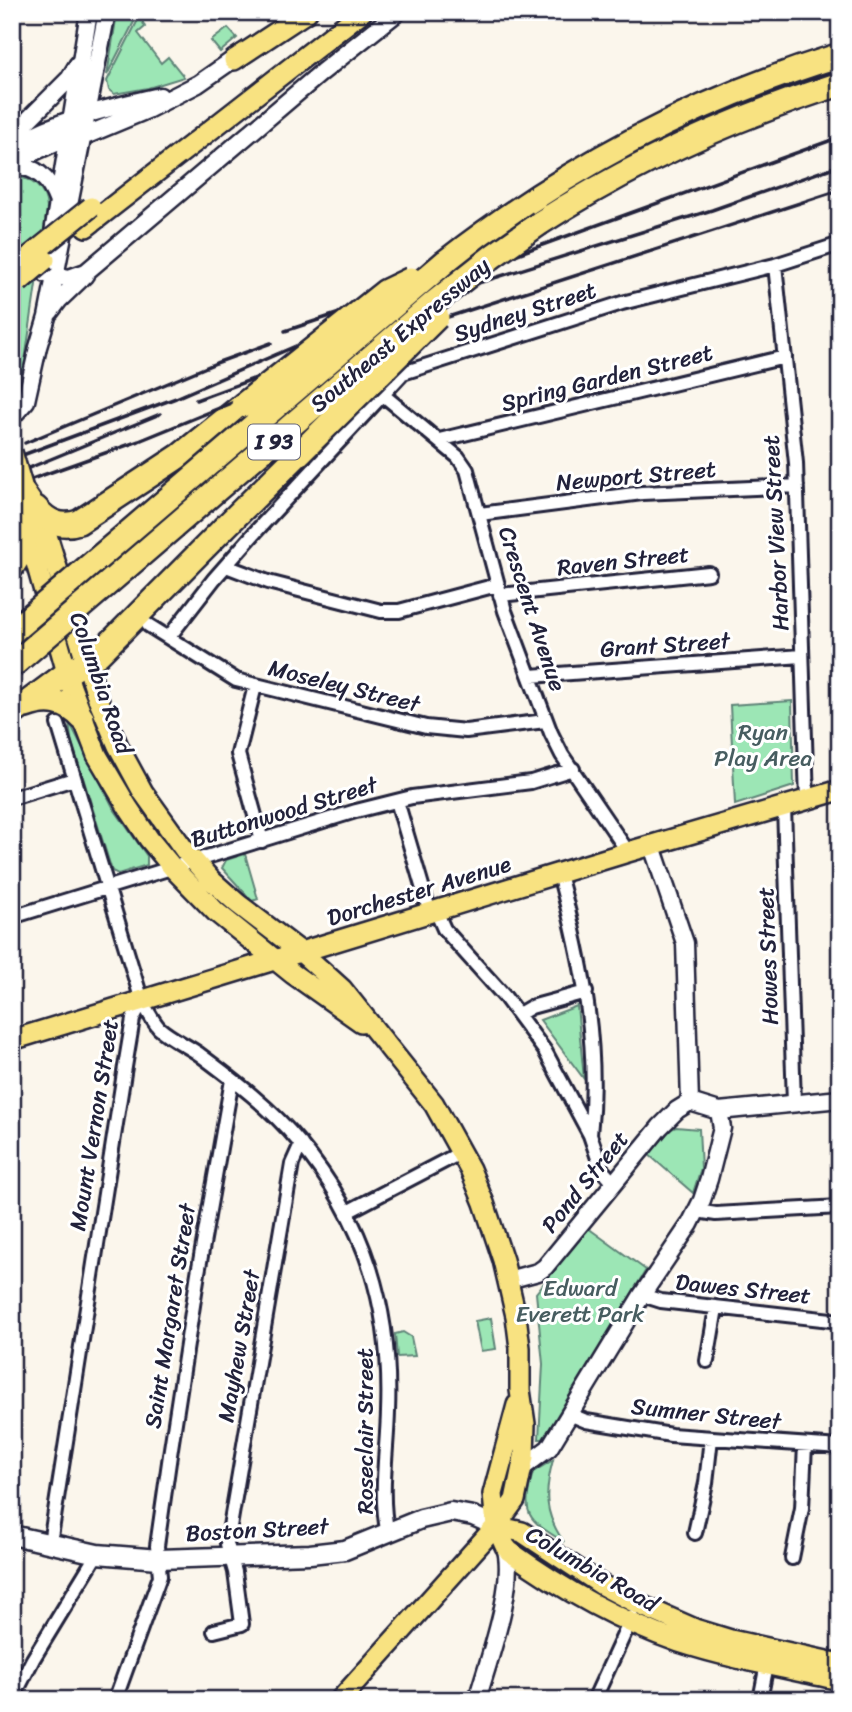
<svg xmlns="http://www.w3.org/2000/svg" width="852" height="1712" font-family="Sriracha,sans-serif">
  <style>
    .green { fill: #9ce6b5; stroke: #5f8478; stroke-width: 2 }
    .lines { fill: none; stroke-linecap: round; stroke-linejoin: round }
    .minor-casing { stroke: #22223b; stroke-width: 18 }
    .tertiary-casing { stroke: #22223b; stroke-width: 21 }
    .secondary-casing { stroke: #22223b; stroke-width: 23 }
    .primary-casing { stroke: #22223b; stroke-width: 24 }
    .motorway-casing { stroke: #22223b; stroke-width: 28 }
    .minor { stroke: #fff; stroke-width: 12 }
    .tertiary { stroke: #fff; stroke-width: 16 }
    .secondary { stroke: #fff; stroke-width: 18 }
    .primary { stroke: #f8e281; stroke-width: 19 }
    .motorway { stroke: #f8e281; stroke-width: 23 }
    .rail { stroke: #22223b; stroke-width: 3.5 }
    .primary-bridge-casing { stroke: #22223b; stroke-width: 24; stroke-linecap: butt }
    .motorway-bridge-casing { stroke: #22223b; stroke-width: 28; stroke-linecap: butt }
    .primary-bridge { stroke: #f8e281; stroke-width: 19 }
    .motorway-bridge { stroke: #f8e281; stroke-width: 23 }
    .labels { text-anchor: middle; dominant-baseline: central; stroke-width: 6; stroke-linejoin: round; paint-order: stroke }
    .shield { fill: #fff; stroke: #646476; stroke-width: 2 }
    .shield-label { font-size: 21px; font-weight: bold; fill: #22223b }
    .street-label { font-size: 23px; fill: #22223b; stroke: #fff }
    .park-label { font-size: 23px; fill: #475d60; stroke: #fff }
  </style>
  <rect width="100%" height="100%" fill="#fbf6ec"/>
  <filter id="ink" filterUnits="userSpaceOnUse"><feTurbulence type="fractalNoise" baseFrequency=".0143" numOctaves="2"/><feDisplacementMap in="SourceGraphic" scale="14" xChannelSelector="R" yChannelSelector="G"/><feConvolveMatrix kernelMatrix="1 2 1 2 8 2 1 2 1" color-interpolation-filters="sRGB"/></filter>
  <g filter="url(#ink)">
    <path class="green" d="M117,12H139L107,75L117,14Z
      M140,16L145,27L138,33L161,63L168,57L184,77L148,88L114,94L109,90L107,81Z
      M228,28L237,38L220,52L211,41Z
      M12,177C31,176 46,189 47,208L25,361L23,369L12,386Z
      M792,701L794,786L735,805L730,705Z
      M69,721L114,809L147,856V865L118,874L112,871L71,739Z
      M245,854L258,899L252,901L222,868L226,860Z
      M577,1006L584,1079L540,1020Z
      M676,1127L699,1129L701,1168L693,1193L648,1154L671,1129Z
      M588,1228L646,1270L543,1439H539L543,1364L536,1293Z
      M491,1318L496,1349L481,1351L475,1321Z
      M403,1332L411,1337L415,1356L397,1357L395,1334Z
      M553,1460C544,1493 544,1514 564,1542C527,1519 521,1516 533,1472Z"/>
    <g class="lines">
      <g class="minor-casing">
        <path id="minor" d="M775,265L796,463L807,800
          M382,394L458,457L467,470L505,611L551,733L562,755L628,852
          M439,440L785,357
          M480,514L642,493L797,486
          M226,566L268,582L381,611H399L497,585
          M500,595L709,573
          M148,625L236,680L426,727L466,731L545,721
          M169,637L214,579L259,528L403,373L622,303L775,265L840,244
          M531,676L802,656
          M255,686L238,754L262,841
          M58,724L142,1001C147,1010 152,1020 159,1028C170,1038 186,1045 199,1054C234,1080 271,1108 299,1142C366,1221 392,1310 388,1412C387,1453 379,1494 388,1534
          M12,798L74,779
          M397,801L430,913
          M784,807L794,1103
          M559,874C582,960 600,1045 590,1135
          M436,911L444,929L505,997L545,1051L590,1135L602,1170L613,1182
          M12,917L356,811L412,797L531,782L573,769
          M519,1014L531,1007L586,992
          M697,1211L716,1214L840,1207
          M347,1212L462,1152
          M642,1295L661,1301L840,1321
          M707,1361L716,1308
          M569,1414L586,1421L671,1435L840,1447
          M695,1533L706,1483L711,1438
          M50,1543L124,1073L133,1019L142,1001
          M792,1558L802,1508L805,1445
          M214,1631L242,1624L235,1572L227,1544L292,1164L301,1144
          M12,1700L33,1659L97,1554
          M115,1700L160,1576L157,1546L170,1455L198,1273L232,1080
          M594,1700L632,1617
          M760,1700L767,1664"/>
      </g>
      <g class="tertiary-casing">
        <path id="tertiary" d="M12,136L69,79L78,64
          M75,140L147,110L198,84L244,52
          M12,146C57,120 110,107 160,96
          M12,162L74,134
          M12,166C37,165 50,180 58,202
          M51,245L89,12
          M46,274L69,278L86,272L322,72L398,12
          M50,312L59,300L85,275
          M12,417L26,401L38,347L47,317L107,12
          M652,846L685,943L690,1102
          M690,1102L719,1111L840,1099
          M508,1280L538,1272L545,1267L660,1127L677,1110L690,1102
          M522,1468L549,1448L642,1295L690,1224L702,1200L709,1179L722,1128L719,1111
          M477,1700C488,1661 517,1584 505,1546"/>
      </g>
      <g class="secondary-casing">
        <path id="secondary" d="M12,1535L97,1554L159,1559L310,1554L345,1550L421,1519L451,1512L473,1516L496,1526"/>
      </g>
      <g class="primary-casing">
        <path id="primary" d="M234,60L307,12
          M86,227L362,12
          M23,489L36,508L45,529L98,699L118,746L143,792L186,852L211,880L238,904L301,952L342,989L434,1104L470,1169L484,1203L503,1260L516,1316L520,1348V1390L525,1424L524,1457L515,1500L496,1526L340,1700
          M23,491L29,538L71,687L97,755L127,806L149,839L173,868L216,912L293,974L361,1022
          M12,1040L628,852L840,790
          M517,1405L493,1494L496,1526L505,1546L509,1551C560,1588 619,1621 679,1642C731,1659 786,1668 840,1680
          M496,1526L522,1532L602,1585L638,1604L695,1629L731,1640L840,1664"/>
      </g>
      <g class="motorway-casing">
        <path id="motorway" d="M540,223C633,163 735,117 840,84
          M445,262C568,167 692,101 840,55
          M36,508C48,522 61,528 79,522L181,455L243,405
          M12,567L23,550L27,529
          M26,706C48,698 66,701 82,718
          M12,714L67,673L99,654L223,529"/>
      </g>
      <use href="#minor" class="minor"/>
      <use href="#tertiary" class="tertiary"/>
      <use href="#secondary" class="secondary"/>
      <use href="#primary" class="primary"/>
      <use href="#motorway" class="motorway"/>
      <path class="rail" d="M285,331L512,256L840,137
        M196,400L337,348
        M25,443L216,363L271,343
        M12,459L176,398L344,325L712,210L840,165
        M12,475L160,414
        M12,486L139,441L417,327L840,190"/>
      <g class="primary-bridge-casing">
        <path id="primary-bridge" d="M20,264L91,207
          M19,282L45,260
          M12,452L23,489"/>
      </g>
      <g class="motorway-bridge-casing">
        <path id="motorway-bridge" d="M243,405L386,291L411,279
          M223,529L437,317
          M12,632L445,262
          M12,666L435,302L493,256L540,223"/>
      </g>
      <use href="#primary-bridge" class="primary-bridge"/>
      <use href="#motorway-bridge" class="motorway-bridge"/>
    </g>
  </g>
  <g class="labels">
    <rect class="shield" x="248" y="424.5" width="52" height="35" rx="5"/>
    <g class="shield-label">
      <text x="274" y="442">I 93</text>
    </g>
    <g class="street-label">
      <text transform="translate(525 312) rotate(-18)">Sydney Street</text>
      <text transform="translate(400 335) rotate(-40)">Southeast Expressway</text>
      <text transform="translate(607 378) rotate(-14)">Spring Garden Street</text>
      <text transform="translate(636 476) rotate(-5)">Newport Street</text>
      <text transform="translate(776 533) rotate(-93)">Harbor View Street</text>
      <text transform="translate(623 561) rotate(-6)">Raven Street</text>
      <text transform="translate(532 609) rotate(72)">Crescent Avenue</text>
      <text transform="translate(665 645) rotate(-4)">Grant Street</text>
      <text transform="translate(101 683) rotate(71)">Columbia Road</text>
      <text transform="translate(344 686) rotate(14)">Moseley Street</text>
      <text transform="translate(284 812) rotate(-17)">Buttonwood Street</text>
      <text transform="translate(419 891) rotate(-17)">Dorchester Avenue</text>
      <text transform="translate(768 956) rotate(-92)">Howes Street</text>
      <text transform="translate(94 1125) rotate(-81)">Mount Vernon Street</text>
      <text transform="translate(585 1182) rotate(-51)">Pond Street</text>
      <text transform="translate(743 1289) rotate(6)">Dawes Street</text>
      <text transform="translate(170 1316) rotate(-81)">Saint Margaret Street</text>
      <text transform="translate(239 1346) rotate(-80)">Mayhew Street</text>
      <text transform="translate(706 1414) rotate(6)">Sumner Street</text>
      <text transform="translate(365 1431) rotate(-90)">Roseclair Street</text>
      <text transform="translate(257 1530) rotate(-3)">Boston Street</text>
      <text transform="translate(592 1569) rotate(30)">Columbia Road</text>
    </g>
    <g class="park-label">
      <text x="763" y="732">Ryan<tspan x="763" dy="26">Play Area</tspan></text>
      <text x="580" y="1288">Edward<tspan x="580" dy="26">Everett Park</tspan></text>
    </g>
  </g>
  <rect width="852" height="1712" fill="none" stroke="#fff" stroke-width="42"/>
  <rect x="21" y="21" width="810" height="1670" fill="none" stroke="#22223b" stroke-width="2.5" filter="url(#ink)"/>
</svg>
